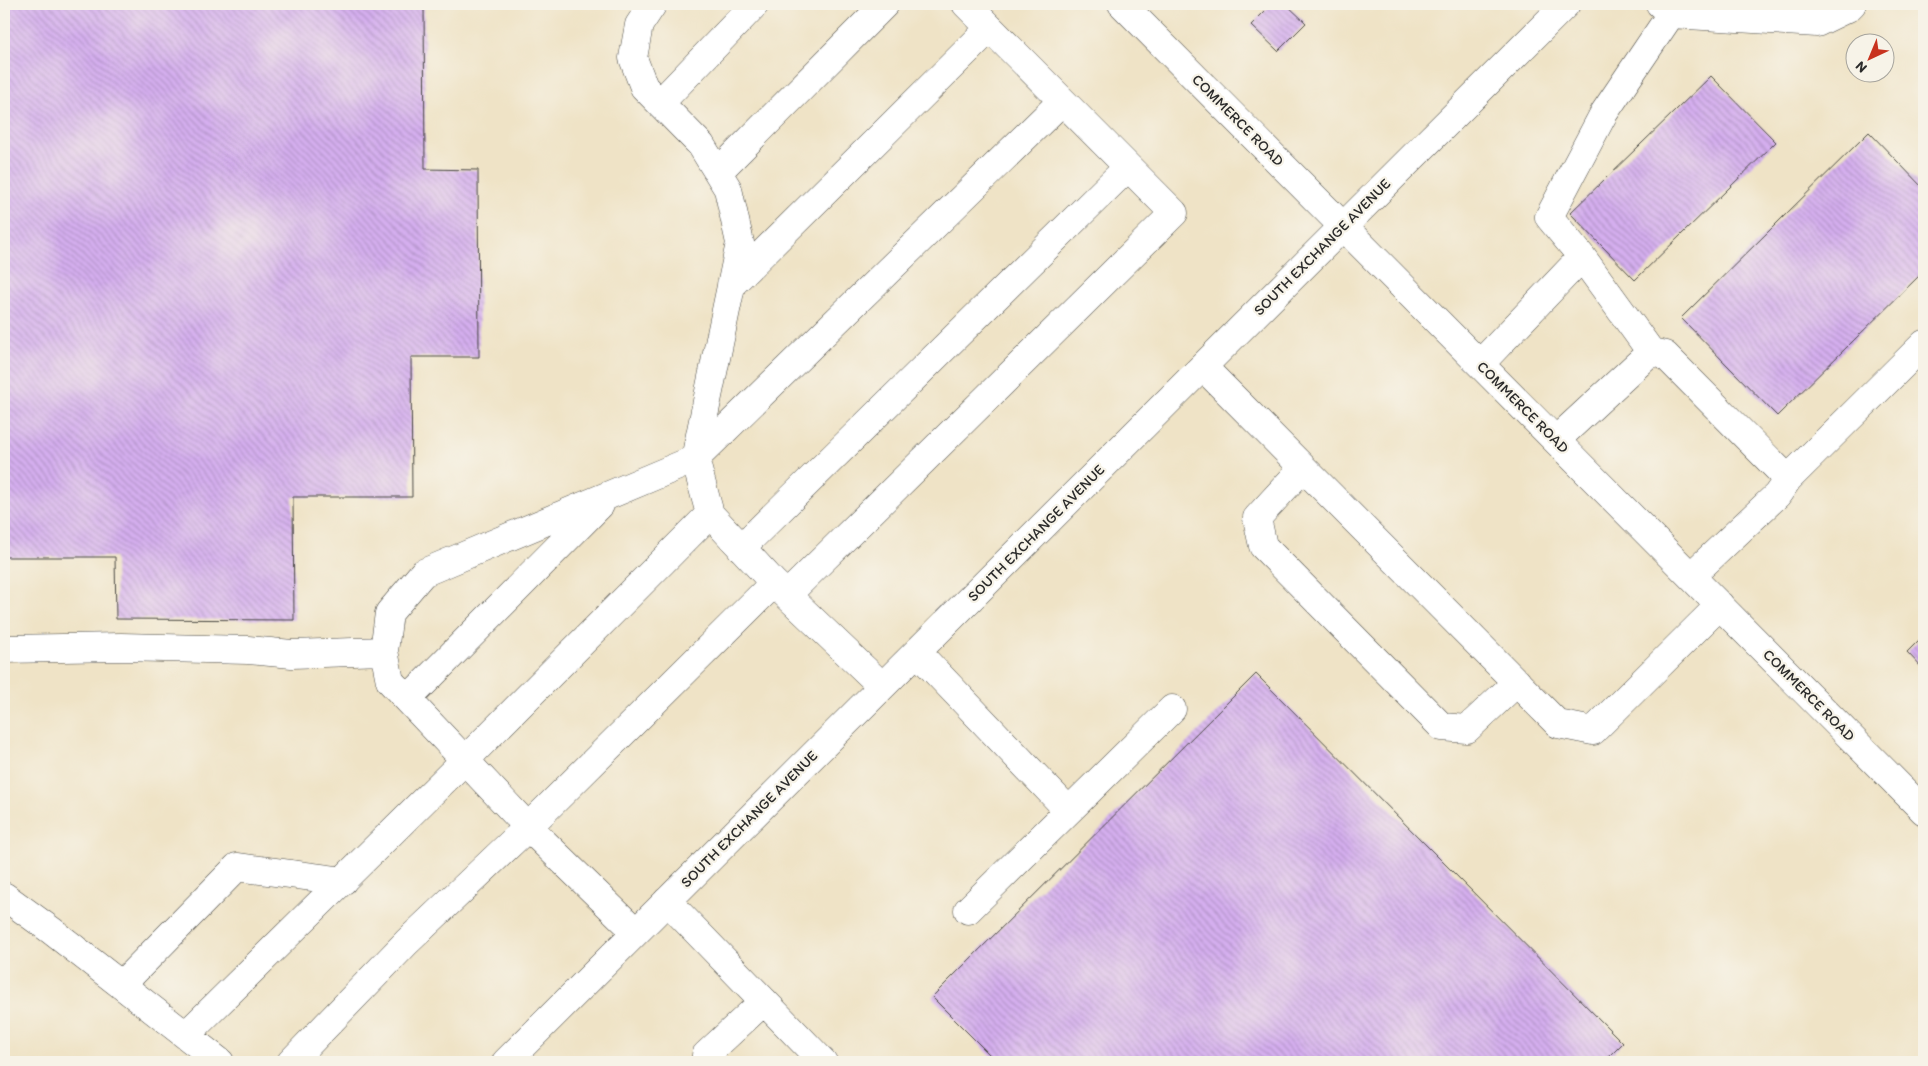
<svg xmlns="http://www.w3.org/2000/svg" width="1928" height="1066" font-family="Itim,sans-serif">
  <style>
    .building { fill: url(#building-back-hatch) }
    .lines { fill: none; stroke-linecap: round; stroke-linejoin: round }
    .minor-casing { stroke: #484742; stroke-width: 29 }
    .minor { stroke: #fff; stroke-width: 28 }
    .labels { text-anchor: middle; dominant-baseline: central; stroke-width: 4.5; stroke-linejoin: round; paint-order: stroke }
    .street-label { font-size: 15px; fill: #2b2b2b; stroke: #f7f3e8 }
  </style>
  <defs>
    <pattern id="building-back-hatch" width="6" height="6" patternUnits="userSpaceOnUse" patternTransform="scale(1.25)"><rect width="6" height="6" fill="#d5afef"/><path d="M-1 5l2 2M0 0l6 6M5-1l2 2" fill="none" stroke="#ad8fc2"/></pattern>
  </defs>
  <rect width="100%" height="100%" fill="#f7f3e8"/>
  <filter id="ink" filterUnits="userSpaceOnUse"><feTurbulence type="fractalNoise" baseFrequency=".02" numOctaves="2"/><feDisplacementMap in="SourceGraphic" scale="10" xChannelSelector="R" yChannelSelector="G"/><feConvolveMatrix kernelMatrix="1 2 1 2 8 2 1 2 1" color-interpolation-filters="sRGB"/></filter>
  <filter id="wash" filterUnits="userSpaceOnUse"><feTurbulence type="fractalNoise" baseFrequency=".0096" numOctaves="4" result="noise"/><feDisplacementMap in="SourceGraphic" scale="20" xChannelSelector="R" yChannelSelector="G"/><feGaussianBlur stdDeviation="1.12" result="paint"/><feColorMatrix in="noise" values="0 0 0 0 0 0 0 0 0 0 0 0 0 0 0 0 0 1.4 0 .05"/><feComposite in="paint" operator="in"/></filter>
  <g filter="url(#wash)">
    <rect width="100%" height="100%" fill="#efe3c6"/>
    <g id="blocks">
      <path class="building" d="M4,4H424L425,169L478,170L479,357H411L412,497H293L294,620L116,619L115,557H4Z
        M1272,4H1286L1306,23L1278,51L1251,25Z
        M1711,76L1776,142L1635,280L1570,213Z
        M1869,132L1924,189V271L1777,416L1681,318Z
        M1924,635V670L1907,652Z
        M1256,674L1623,1043L1604,1062H997L932,997Z"/>
    </g>
  </g>
  <g filter="url(#ink)">
    <use href="#blocks" fill-opacity="0" stroke="#484742" stroke-width="1"/>
    <g class="lines">
      <g class="minor-casing">
        <path id="minor" d="M653,4L639,25L633,58L644,87L701,145L728,189L740,243L695,459L710,514L774,583
          M1122,4L1924,811
          M1671,14L1817,23L1848,8L1852,4
          M660,103L755,4
          M718,172L885,4
          M1582,257L1651,352
          M731,285L990,28
          M1480,364L1582,257L1549,217L1604,113L1671,14L1660,4
          M1203,367L1558,724L1593,731L1720,605
          M1556,440L1651,352L1665,355L1788,479L1777,495L1691,576
          M1303,468L1257,518L1263,546L1442,727L1467,729L1517,682
          M1788,479L1924,344
          M741,548L1128,167
          M787,595L1174,213L966,4
          M4,649L121,647L248,650L292,654L384,651
          M917,652L1068,810
          M408,699L600,505
          M4,896L52,931L220,1062
          M667,901L823,1062
          M968,910L1172,709
          M636,932L528,827L390,681L384,651L389,613L423,573L695,459L1062,101
          M121,985L237,867L343,881
          M186,1035L465,760L710,514
          M291,1062L407,942L528,827L774,583L882,686
          M506,1062L1566,4
          M706,1062V1055L764,1001"/>
      </g>
      <use href="#minor" class="minor"/>
    </g>
  </g>
  <g class="labels">
    <g class="street-label">
      <text transform="translate(1238 120) rotate(45)">COMMERCE ROAD</text>
      <text transform="translate(1322 247) rotate(-45)">SOUTH EXCHANGE AVENUE</text>
      <text transform="translate(1523 407) rotate(45)">COMMERCE ROAD</text>
      <text transform="translate(1036 533) rotate(-45)">SOUTH EXCHANGE AVENUE</text>
      <text transform="translate(1809 695) rotate(45)">COMMERCE ROAD</text>
      <text transform="translate(749 819) rotate(-45)">SOUTH EXCHANGE AVENUE</text>
    </g>
  </g>
  <rect width="1928" height="1066" fill="none" stroke="#f7f3e8" stroke-width="20"/>
  <g transform="translate(1870 58) rotate(224)"><circle r="24" fill="#f7f3e8" stroke="#a5a39c"/>
  <path d="M0-4L9 19L0 12L-9 19Z" fill="#c8321e"/>
  <text y="-8" font-size="14" font-weight="bold" text-anchor="middle" fill="#2b2b2b">N</text>
  </g>
</svg>
